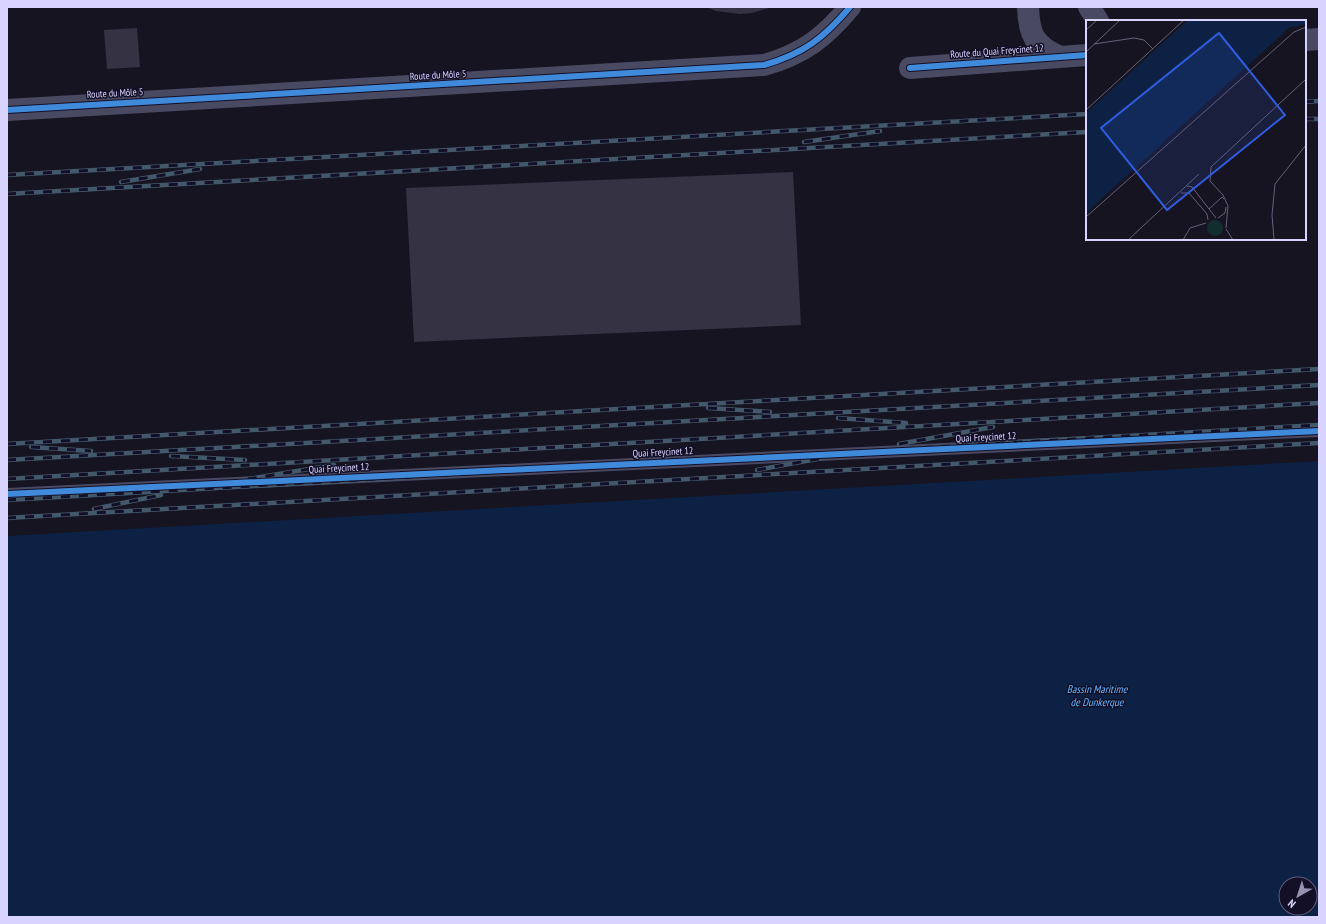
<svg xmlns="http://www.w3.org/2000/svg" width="1326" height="924" font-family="'PT Sans Narrow',sans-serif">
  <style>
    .water { fill: #0d2144; fill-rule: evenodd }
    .building { fill: #343243 }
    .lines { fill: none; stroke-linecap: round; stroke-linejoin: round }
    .service { stroke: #4a4962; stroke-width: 12 }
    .minor { stroke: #4a4962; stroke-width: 22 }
    .rail-casing { stroke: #43596b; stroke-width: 4.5 }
    .rail { stroke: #130f26; stroke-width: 3; stroke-dasharray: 9; stroke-linecap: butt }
    .cycleway-casing { stroke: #130f26; stroke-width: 8 }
    .cycleway { stroke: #408adc; stroke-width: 6 }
    .labels { text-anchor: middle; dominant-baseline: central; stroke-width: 3; stroke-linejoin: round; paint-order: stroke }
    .street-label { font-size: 10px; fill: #d9d4ff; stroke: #130f26 }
    .water-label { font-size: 11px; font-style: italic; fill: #62b6ff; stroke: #130f26 }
    .inset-road { fill: none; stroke: #64617a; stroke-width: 1 }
    .view { fill: #305bdc; fill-opacity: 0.15; stroke: #305bdc; stroke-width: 2 }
    .inset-edge { fill: none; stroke: #d9d4ff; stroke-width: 2 }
  </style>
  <rect width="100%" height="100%" fill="#161421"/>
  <path class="water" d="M1319,461V917H7V536ZM1286,884H1310V908H1286Z"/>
  <path class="building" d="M706,7H772L752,13L740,14L716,11Z
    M137,28L140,67L107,69L104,30Z
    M793,172L801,325L414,342L406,188Z"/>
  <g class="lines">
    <path class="service" d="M7,494L1319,431"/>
    <path class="minor" d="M1028,7C1029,35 1034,45 1060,57
      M1089,7L1098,21
      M1305,40L1319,39
      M910,68L1087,55
      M7,110L764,65C803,54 824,38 850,7"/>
    <g class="rail-casing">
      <path id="rail" d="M1305,102L1319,101
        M1305,119H1319
        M804,142L880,131
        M7,175L1087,114
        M121,182L200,169
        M7,194L1087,132
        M708,408L770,412
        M838,418L906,423
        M7,444L1319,369
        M899,444L993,427
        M31,447L91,451
        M171,456L245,460
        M7,460L1319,385
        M757,470L828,457
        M7,479L1319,403
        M230,482L334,465
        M7,500L1319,425
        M94,509L161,495
        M7,518L1319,443"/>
    </g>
    <use href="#rail" class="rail"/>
    <g class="cycleway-casing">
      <path id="cycleway" d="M910,68L1087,55
        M7,110L764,65C803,54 824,38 850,7
        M7,494L1319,431"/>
    </g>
    <use href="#cycleway" class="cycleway"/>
  </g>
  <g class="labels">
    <g class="street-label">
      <text transform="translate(997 51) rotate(-4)">Route du Quai Freycinet 12</text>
      <text transform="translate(438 75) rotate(-3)">Route du Môle 5</text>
      <text transform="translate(115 93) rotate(-3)">Route du Môle 5</text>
      <text transform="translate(986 437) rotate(-3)">Quai Freycinet 12</text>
      <text transform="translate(663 452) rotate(-3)">Quai Freycinet 12</text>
      <text transform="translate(339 468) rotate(-3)">Quai Freycinet 12</text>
    </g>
    <g class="water-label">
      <text x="1097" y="689">Bassin Maritime<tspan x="1097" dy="13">de Dunkerque</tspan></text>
    </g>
  </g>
  <g transform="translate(1086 20)">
    <rect width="220" height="220" fill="#161421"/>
    <path d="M121 208a8 8 0 1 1 16 0a8 8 0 1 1-16 0Z" fill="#132c2d"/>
    <path d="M102,0H220V4L203,8L0,193V93Z" fill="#0d2144"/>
    <path class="inset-road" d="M0,10L11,0M8,24L48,18L58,20L67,29M0,32L34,0M0,90L98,0M101,166L106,167L130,198M95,173H103L121,194L122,200M123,189L136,177L138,179M0,197L208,12L220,7M132,198L139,193L140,187M140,208L142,186L137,175L124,161L125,147L220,59M140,209L147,220M42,220L113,154M97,220L104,208L120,203M188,220L186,195L189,164L220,125"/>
    <path class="view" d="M133,13L199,95L81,190L15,108Z"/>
    <rect width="220" height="220" class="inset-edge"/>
  </g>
  <rect width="1326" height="924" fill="none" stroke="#d9d4ff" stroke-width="16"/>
  <g transform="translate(1298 896) rotate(219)"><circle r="19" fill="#130f26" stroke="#625e7d"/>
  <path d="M0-3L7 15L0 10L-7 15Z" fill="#9591b1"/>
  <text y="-6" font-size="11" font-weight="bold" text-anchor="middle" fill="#d9d4ff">N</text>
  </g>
</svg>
